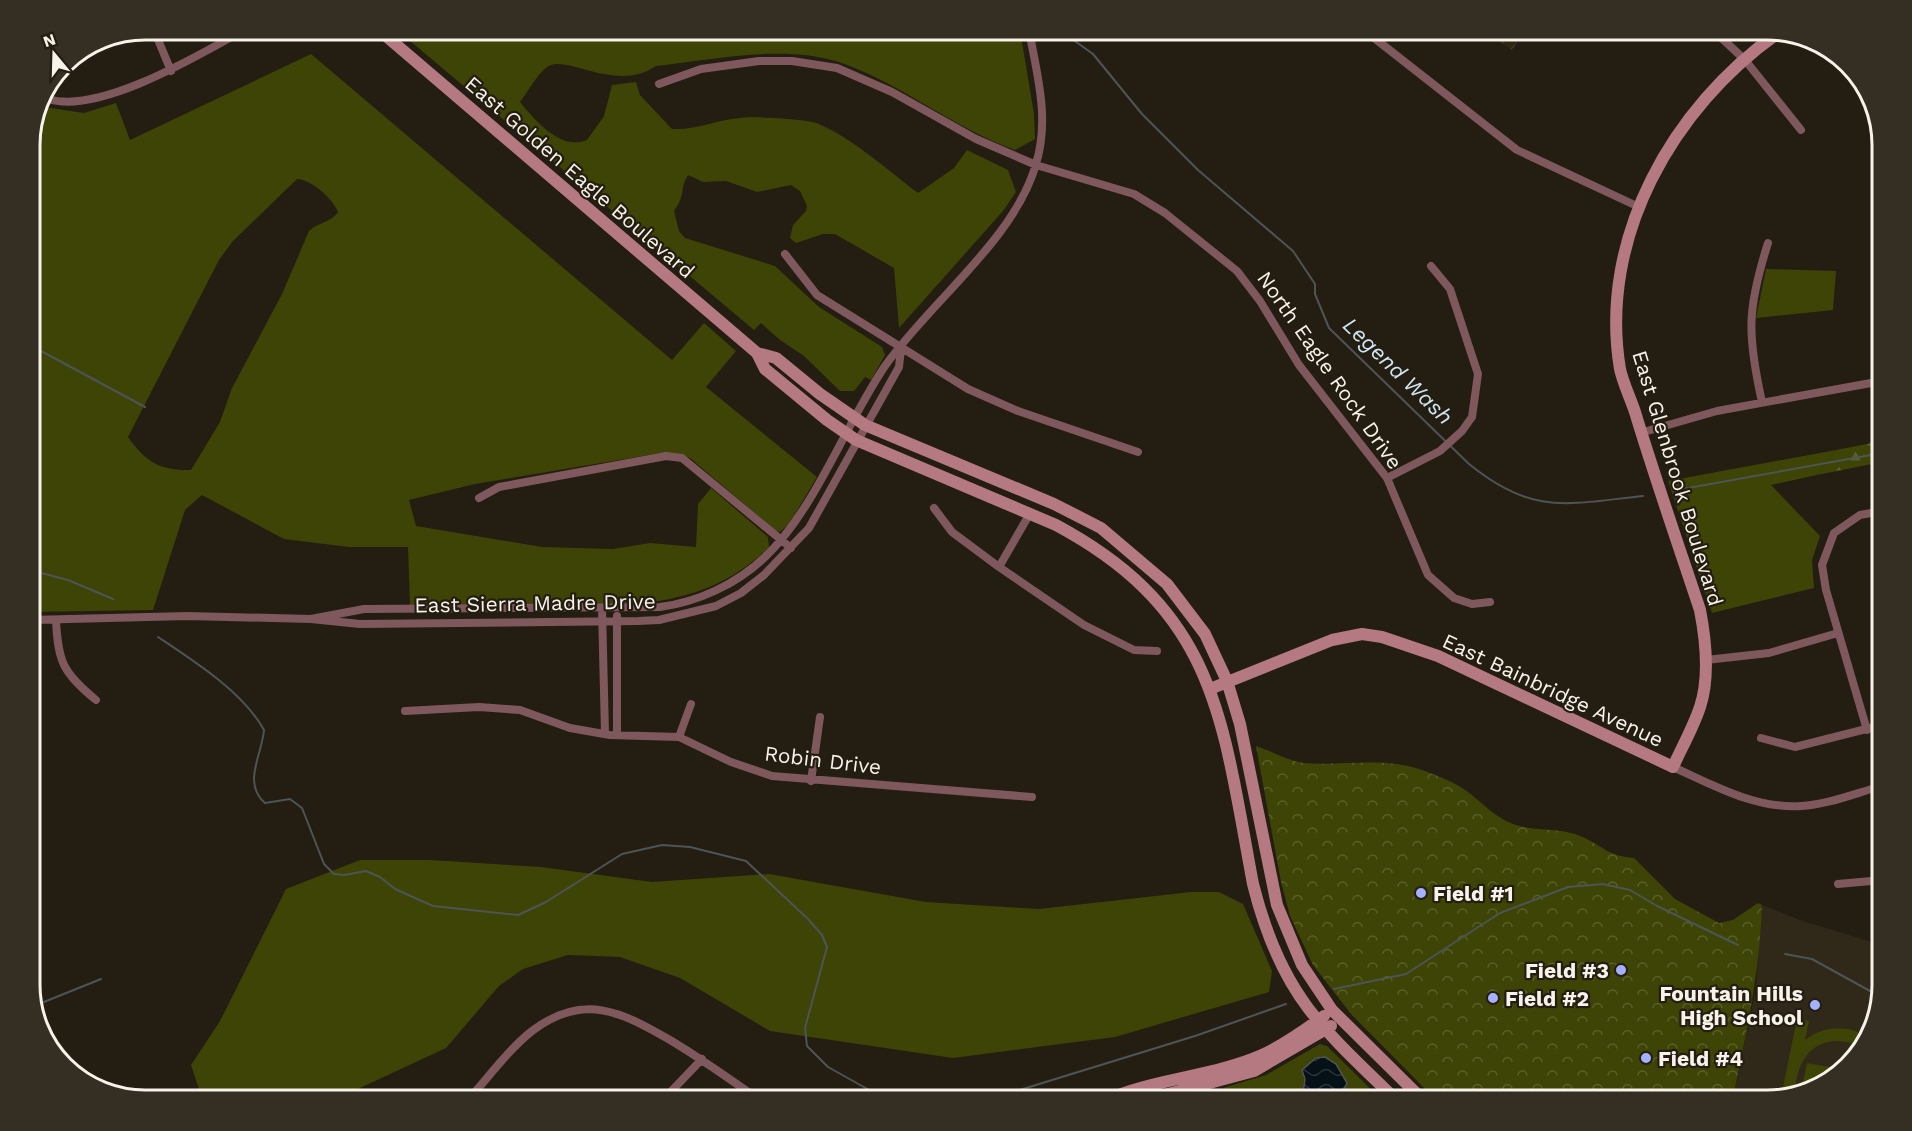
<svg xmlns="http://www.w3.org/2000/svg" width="1912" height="1131" font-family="'Work Sans',sans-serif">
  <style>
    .industrial { fill: url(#industrial-furrows) }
    .education { fill: #302818 }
    .green { fill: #3d4405; fill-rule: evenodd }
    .forest { fill: url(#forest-firs) }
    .park { fill: url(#park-crowns) }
    .water { fill: url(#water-waves); stroke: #4e5456; stroke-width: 1.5 }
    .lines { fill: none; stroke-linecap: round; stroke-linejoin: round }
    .stream { stroke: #4e5456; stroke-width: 2 }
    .street { stroke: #7e585d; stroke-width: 8 }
    .secondary { stroke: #b57981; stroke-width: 12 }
    .poi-dot { fill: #a5b1fc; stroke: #241d11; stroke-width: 2 }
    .labels { text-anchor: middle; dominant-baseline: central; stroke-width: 4.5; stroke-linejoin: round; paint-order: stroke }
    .street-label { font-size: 21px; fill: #f7f2ea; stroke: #241d11 }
    .poi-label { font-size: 21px; font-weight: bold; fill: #f7f2ea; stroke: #241d11; text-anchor: start }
    .water-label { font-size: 22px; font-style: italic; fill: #d0e6f2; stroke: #241d11 }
    .rim { fill: none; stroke: #f7f2ea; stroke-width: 3 }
  </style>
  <defs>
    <pattern id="industrial-furrows" width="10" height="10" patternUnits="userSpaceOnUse" patternTransform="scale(1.5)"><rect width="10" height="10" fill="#2f2513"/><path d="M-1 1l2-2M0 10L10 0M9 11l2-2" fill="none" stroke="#443a2a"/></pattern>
    <pattern id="forest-firs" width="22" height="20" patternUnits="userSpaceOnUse" patternTransform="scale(1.5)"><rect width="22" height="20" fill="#3d4405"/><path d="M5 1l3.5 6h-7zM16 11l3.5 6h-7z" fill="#5a5f2a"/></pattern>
    <pattern id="park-crowns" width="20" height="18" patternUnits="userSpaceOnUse" patternTransform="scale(1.5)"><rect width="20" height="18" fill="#3d4405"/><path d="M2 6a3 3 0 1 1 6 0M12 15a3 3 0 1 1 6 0" fill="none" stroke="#5a5f2a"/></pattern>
    <pattern id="water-waves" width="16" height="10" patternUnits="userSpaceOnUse" patternTransform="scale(1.5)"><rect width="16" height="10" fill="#051017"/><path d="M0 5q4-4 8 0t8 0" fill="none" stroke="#2a3339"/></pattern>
  </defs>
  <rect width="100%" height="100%" fill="#241d11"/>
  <path class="industrial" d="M1481,30H1525L1512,50Z"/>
  <path class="education" d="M1762,905L1803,921L1882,945V986L1866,1044L1824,1086L1767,1101H1732L1756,989Z"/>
  <path class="green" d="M397,30H1020L1034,114L1035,139L1015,150C953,128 901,83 839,62C782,44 714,60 656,66C617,93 567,55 549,66C538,72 528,92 520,102C535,120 560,151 587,140L604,116L612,85L636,82L640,95L672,129C699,130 715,120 740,118C753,116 808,119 819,124C855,140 886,169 918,193L954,168L967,150L1008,170L1016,192L1003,211L899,328L894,268L835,234H823L796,243L790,238L793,225L806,211L807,206L800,191L791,185L757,192L726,181L703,182L688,175C679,190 686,195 674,211L679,231L685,238L775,266L819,307L882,347L885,355L871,380L865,377L854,391H840L804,356L780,340L761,323L754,330Z
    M311,54L672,360L704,323L736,351L706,387L817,477L789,524L780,532L776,531L690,458L675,453H661L475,484L409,500L416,526L542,547L613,549L650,543L696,547L698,504L711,488L768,537L769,547C734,582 692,598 643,603L410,606L408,547H349L284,539L202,495L185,510L153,610L30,612V138L44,107L84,113L116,103L130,140ZM297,179C311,179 334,200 338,212C332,222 317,223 309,231L282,294L232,388L220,422L191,470C159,470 147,463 128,437L219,260L233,241Z
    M1766,269L1836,271L1833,310L1756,318Z
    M1836,450L1817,475L1771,485L1820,536L1812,560L1814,588L1712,613L1668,481Z
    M360,860H430L541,867L652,882L769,874L926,902L1039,909L1191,892H1219L1243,904L1272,971L1269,992L1115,1037L953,1058L770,1031L680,978L620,957L568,955L523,969L499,986L446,1048L332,1101H203L191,1065L220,1021L286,889Z
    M1797,1019L1809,1021L1805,1040C1825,1025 1848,1025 1868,1037L1862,1048C1842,1036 1815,1039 1803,1061C1797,1071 1796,1083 1794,1094L1781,1097Z
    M1320,1044L1327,1046L1383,1101H1226L1223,1088L1266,1075Z
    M1807,1063L1840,1069L1824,1086L1801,1092Z"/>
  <path class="forest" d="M1882,441V462L1817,475L1836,450Z"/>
  <path class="park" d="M1256,746C1271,751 1289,761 1304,763C1341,766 1383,757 1419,769C1436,775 1458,783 1472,795C1486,807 1496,817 1513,824C1535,832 1559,827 1580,836C1603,845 1606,856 1634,858L1675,899L1719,923L1733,920L1758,903L1762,905C1760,972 1746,1036 1732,1101H1437L1351,1014L1313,965L1290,916L1281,882Z"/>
  <path class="water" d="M1325,1057L1336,1064L1347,1083L1343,1091L1347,1101H1302L1305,1079L1302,1070L1316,1058Z"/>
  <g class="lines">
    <path class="stream" d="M1065,34L1093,54L1142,114L1198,170L1293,251L1315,284V294L1329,328L1469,464C1533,516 1567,504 1643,496
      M30,345L145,407
      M1677,490L1882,453
      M30,570L68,580L113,599
      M158,637C194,661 243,692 264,730C262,755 242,783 265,803L290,799L302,808L324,864L334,874L344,875L366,871L380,877L395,889L433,906L518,915L546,902L622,854L662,845L690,847L746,861L808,919L822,935L827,947L805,1028L807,1046L828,1067L880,1096L894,1101
      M1785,954L1812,959L1879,996
      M1334,989L1406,974L1500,913L1568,887L1603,884L1630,890L1657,906L1738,945
      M34,1006L101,979
      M984,1101L1195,1036L1286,1004"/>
    <path class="street" d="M154,30L171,71
      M1364,30L1517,150L1639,207
      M1713,30L1745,60L1801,130
      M659,84L701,69L759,61H792L837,68L892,92L976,139L1036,165L1134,194L1165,213L1237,271L1260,301L1299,365L1387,478L1428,575L1454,598L1472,604L1490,602
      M48,99C99,115 199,55 244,30
      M785,254L817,295L968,389L1018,411L1138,452
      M1762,402C1747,334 1747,309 1768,243
      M1640,433L1717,411L1882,381
      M1387,478L1440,451L1462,431L1472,417L1478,374L1450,289L1431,266
      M479,498L499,487L666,456L682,458L791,548
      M934,508L952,532L999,567L1084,625L1134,650L1157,651
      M999,567L1029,515
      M602,608L605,734
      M617,616V735
      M311,619L364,609L660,607C698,602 737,584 765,557C815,510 846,423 885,366C930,302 1015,239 1036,164C1050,118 1037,75 1029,30
      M30,620L187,616L311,619L360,624L638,621L659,620L716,606L741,593L764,575L809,528L899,367L901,349
      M56,620C58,662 63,673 96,700
      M1706,660L1769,653L1838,633
      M405,711L479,707L520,710L570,728L610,735L679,737L731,762L772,776L1032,797
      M1867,730L1826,590L1822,565L1834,533L1860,515L1882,511
      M679,737L691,704
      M1761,738L1795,747L1882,725
      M1673,767C1713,785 1755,809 1801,806C1827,805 1856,793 1882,786
      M811,781L820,717
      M1838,884L1882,880
      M467,1101C488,1078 508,1050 532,1031C583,992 622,1012 670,1040C702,1059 731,1080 761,1101
      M662,1101L702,1059"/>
    <path class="secondary" d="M379,30L757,353L765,369L827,420L856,440L1056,525C1218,612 1222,720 1253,884C1264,928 1280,971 1308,1008C1334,1042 1367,1071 1397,1101
      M757,353L776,358L820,394L865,425L1054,504L1101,528L1167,584L1205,634L1227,681L1240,724L1277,905L1302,965L1332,1010L1424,1101
      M1210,689L1332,640L1362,634L1382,637L1438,656L1673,767C1682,747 1693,728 1700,707C1710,677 1706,641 1700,610C1678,544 1655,478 1635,412C1630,397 1623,383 1620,369C1598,238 1673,107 1778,33
      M1104,1101C1155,1078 1212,1077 1262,1055C1284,1045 1305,1030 1324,1016
      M1142,1101L1254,1071L1331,1026"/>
  </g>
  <g class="poi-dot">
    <circle cx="1421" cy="893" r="6"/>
    <circle cx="1621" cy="970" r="6"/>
    <circle cx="1493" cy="998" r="6"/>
    <circle cx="1815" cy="1005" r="6"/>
    <circle cx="1646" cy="1058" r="6"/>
  </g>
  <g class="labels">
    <g class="street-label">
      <text transform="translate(580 177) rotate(41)">East Golden Eagle Boulevard</text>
      <text transform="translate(1330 370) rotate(55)">North Eagle Rock Drive</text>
      <text transform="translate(1678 478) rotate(73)">East Glenbrook Boulevard</text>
      <text transform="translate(535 603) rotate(-1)">East Sierra Madre Drive</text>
      <text transform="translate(1553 690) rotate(25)">East Bainbridge Avenue</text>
      <text transform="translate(823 760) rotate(7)">Robin Drive</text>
    </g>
    <g class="poi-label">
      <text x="1433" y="893">Field #1</text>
      <text x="1609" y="970" text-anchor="end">Field #3</text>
      <text x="1803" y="993" text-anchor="end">Fountain Hills<tspan x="1803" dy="24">High School</tspan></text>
      <text x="1505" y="998">Field #2</text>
      <text x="1658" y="1058">Field #4</text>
    </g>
    <g class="water-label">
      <text transform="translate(1398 371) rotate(44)">Legend Wash</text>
    </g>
  </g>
  <path d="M0 0H1912V1131H0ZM145 40H1767A105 105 0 0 1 1872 145V985A105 105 0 0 1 1767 1090H145A105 105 0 0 1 40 985V145A105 105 0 0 1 145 40Z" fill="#352e22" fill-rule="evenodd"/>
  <path class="rim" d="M145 40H1767A105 105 0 0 1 1872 145V985A105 105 0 0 1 1767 1090H145A105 105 0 0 1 40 985V145A105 105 0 0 1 145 40Z"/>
  <g transform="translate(54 54) rotate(341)" stroke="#241d11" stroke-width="4.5" paint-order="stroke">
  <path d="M0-4.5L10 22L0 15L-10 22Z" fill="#f7f2ea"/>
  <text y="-9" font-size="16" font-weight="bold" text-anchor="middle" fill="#f7f2ea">N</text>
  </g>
</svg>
